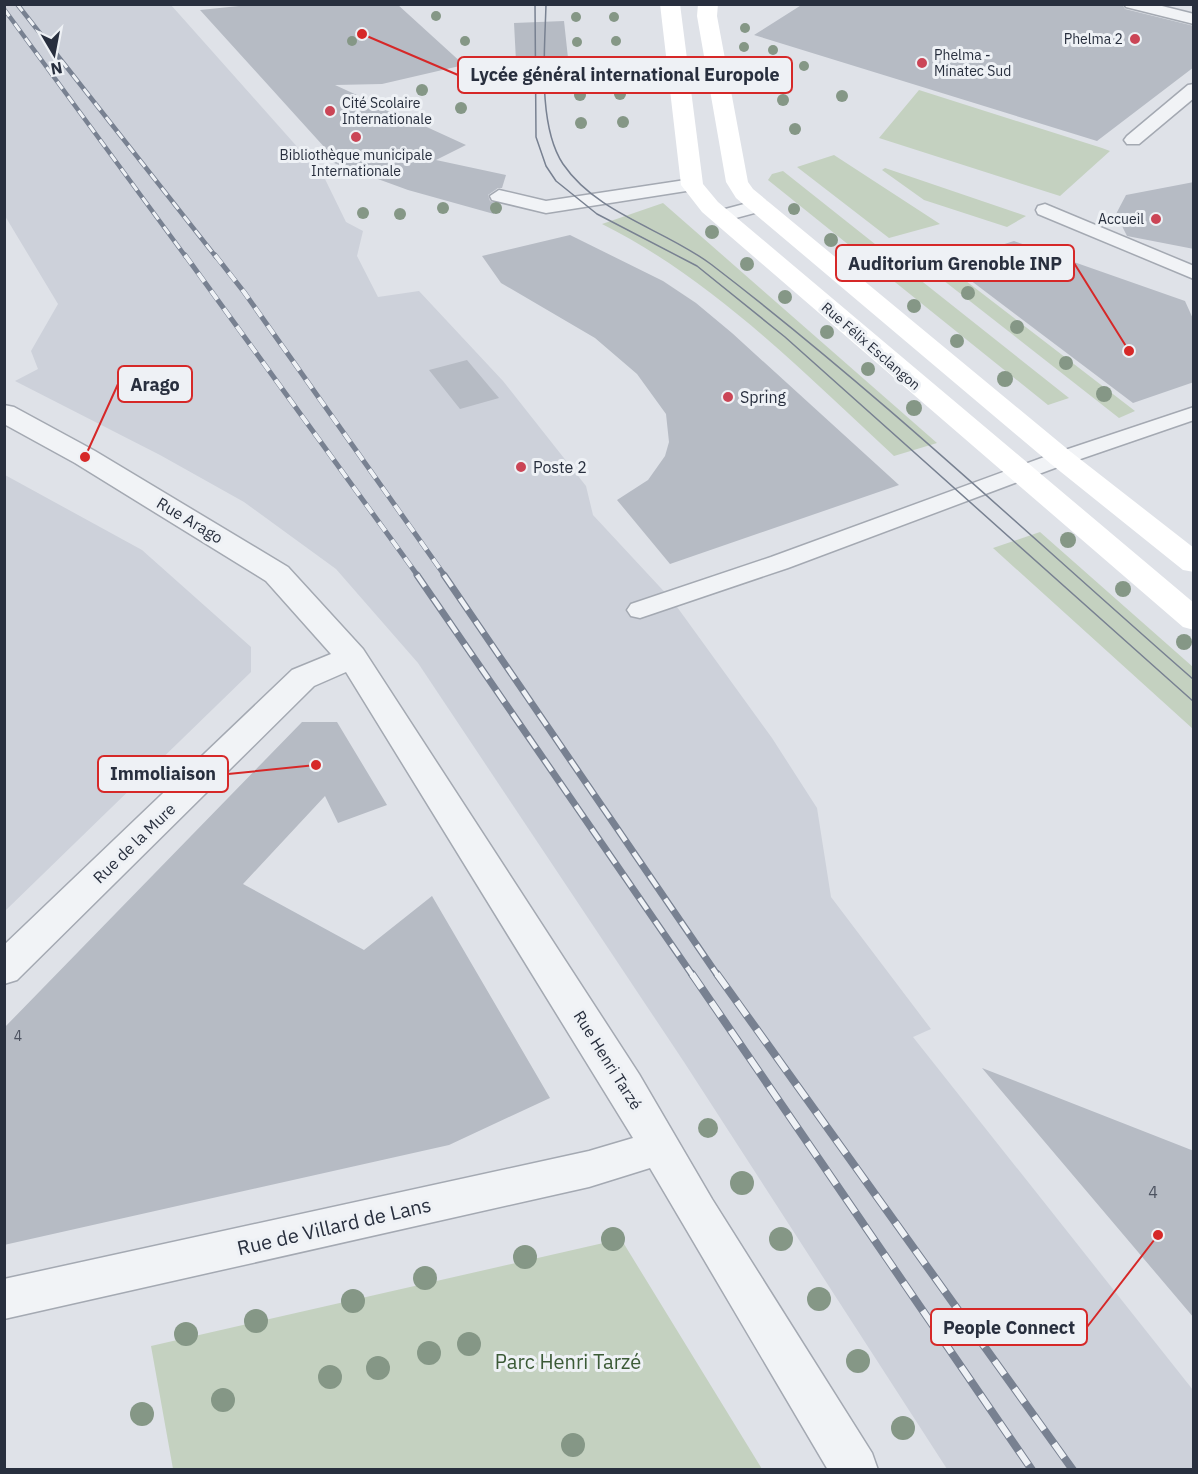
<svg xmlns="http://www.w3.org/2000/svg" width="1198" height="1474" font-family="'IBM Plex Sans',sans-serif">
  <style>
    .built { fill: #cdd1da }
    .green { fill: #c4d1c0 }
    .building { fill: #b6bbc4 }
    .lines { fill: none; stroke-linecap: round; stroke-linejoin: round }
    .lane-casing { stroke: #a4a9b2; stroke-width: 3 }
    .street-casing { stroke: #a4a9b2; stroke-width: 3 }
    .lane { fill: #f1f3f6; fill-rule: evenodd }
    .street { fill: #f1f3f6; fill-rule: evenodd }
    .secondary { fill: #fff; fill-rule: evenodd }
    .tram { stroke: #788191; stroke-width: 1.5 }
    .rail-far3-casing { stroke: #788191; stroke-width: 4.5 }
    .rail-far2-casing { stroke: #788191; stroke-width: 5 }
    .rail-far1-casing { stroke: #788191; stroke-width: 7 }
    .rail-casing { stroke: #788191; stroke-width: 8 }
    .rail-far3 { stroke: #eef1f5; stroke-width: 3; stroke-dasharray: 9; stroke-linecap: butt }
    .rail-far2 { stroke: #eef1f5; stroke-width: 4; stroke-dasharray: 11; stroke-linecap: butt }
    .rail-far1 { stroke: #eef1f5; stroke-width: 4.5; stroke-dasharray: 14; stroke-linecap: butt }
    .rail { stroke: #eef1f5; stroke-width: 6; stroke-dasharray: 17; stroke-linecap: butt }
    .tree { fill: #859786 }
    .poi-dot { fill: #cb4556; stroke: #eef1f5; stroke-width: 2 }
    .labels { text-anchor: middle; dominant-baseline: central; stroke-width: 6; stroke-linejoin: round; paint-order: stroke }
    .far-poi-label { font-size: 14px; fill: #282f3e; stroke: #eef1f5; text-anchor: end }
    .far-street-label { font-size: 14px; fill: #282f3e; stroke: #eef1f5 }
    .number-label { font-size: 14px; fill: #4c5260 }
    .poi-label { font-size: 16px; fill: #282f3e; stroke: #eef1f5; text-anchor: start }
    .street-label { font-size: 16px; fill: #282f3e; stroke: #eef1f5 }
    .near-number-label { font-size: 16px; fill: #4c5260 }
    .near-street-label { font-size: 20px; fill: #282f3e; stroke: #eef1f5 }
    .near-park-label { font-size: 20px; fill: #3b5a36; stroke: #eef1f5 }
    .leader { fill: none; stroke: #d62828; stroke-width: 2 }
    .callout-dot { fill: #d62828; stroke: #eef1f5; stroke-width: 2 }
    .callout { fill: #eef1f5; stroke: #d62828; stroke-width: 2 }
    .callout-label { font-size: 18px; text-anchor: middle; font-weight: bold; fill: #282f3e }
  </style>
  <rect width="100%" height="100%" fill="#dfe2e8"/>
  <path class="built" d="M5,5H171L324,177L346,222L363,231L357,256L378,297L419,291L503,381L586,486L593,515L672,600L772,738L817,808L831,897L931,1029L913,1037L1193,1390V1469H947L684,1062L418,663L336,569L244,502L160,455L15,381L38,369L31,351L58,304L5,216Z
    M5,475L142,550L251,647V672L5,911Z"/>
  <path class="green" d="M919,90L1102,148L1110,151L1060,196L879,138Z
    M834,155L940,224L889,238L797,167Z
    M885,168L1026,216L1007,227L924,200L882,170Z
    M783,171L1069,398L1048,405L768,180L772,174Z
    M663,203L937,443L894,456C803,372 714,280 602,224Z
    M927,251L1135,411L1119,418L911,255Z
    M1040,532L1193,667V729L993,548Z
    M621,1239L762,1469H173L151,1346Z"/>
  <path class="building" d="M259,4H397L464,65L382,84L335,85L466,145L436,160L506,175L502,188H498L488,195L490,201L497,204L494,214L408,190L323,159L326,149L200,10Z
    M803,4H1122L1125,9L1194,26V67L1097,141L754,35Z
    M564,21L568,58L564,59L565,80H517L514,23Z
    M1194,182V249L1127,236L1116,214L1126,195Z
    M570,235L663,281L696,303L732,333L899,485L670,564L617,500L648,480L665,456L669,442L666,414L637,374L595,338L501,283L482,256Z
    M1014,241L1185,301L1194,321V382L1133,403L941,258L984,246L992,248Z
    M467,360L499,398L460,409L429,370Z
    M302,722H337L387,805L338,823L325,796L243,884L364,950L432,896L550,1098L449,1145L4,1245V1028Z
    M982,1068L1194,1151V1318Z"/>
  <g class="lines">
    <g class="lane-casing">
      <path id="lane" d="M1124,4H1154L1194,14V24L1126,7Z
        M1194,84V98L1139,144H1127L1124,140L1127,136L1188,85Z
        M692,179L699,181L701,185L699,189L546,213L492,200L490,196L499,190L546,201Z
        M759,200L766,202L768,206L766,210L721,222L711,216L714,212Z
        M1045,204L1194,266V279L1038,214L1036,210L1038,206Z
        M1194,407V420L1063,465L788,568L640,618L631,616L627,610L631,604L771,557L1047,456Z"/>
    </g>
    <g class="street-casing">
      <path id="street" d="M4,405L14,407L95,451L288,567L363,649L639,1074L712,1199L872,1453L878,1470H828L650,1168L589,1187L4,1319V1279L589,1151L633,1138L346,672L314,686L17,980L4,984V945L292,670L331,654L266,581L75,463L4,424Z"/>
    </g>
    <use href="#lane" class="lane"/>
    <use href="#street" class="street"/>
    <path class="secondary" d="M660,4H680L703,184L718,202L1194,603V630L1183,627L702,212L681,185Z
      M698,4H718L717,16L748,182L753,189L1071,452L1194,548V572L1183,570L1051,464L736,198L726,182L697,16Z"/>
    <path class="tram" d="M535,4L536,137L546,166L556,181L597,214L697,266L785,337L1194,702
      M546,4C545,49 537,125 563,164C598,215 665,229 712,265C880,394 1035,541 1194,680"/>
    <g class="rail-far3-casing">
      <path id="rail-far3" d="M17,4L216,257
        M4,9L186,257"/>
    </g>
    <g class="rail-far2-casing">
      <path id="rail-far2" d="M185,255L418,576
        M215,255L244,292L445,576"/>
    </g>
    <g class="rail-far1-casing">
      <path id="rail-far1" d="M417,575L693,976
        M444,575L718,976"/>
    </g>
    <g class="rail-casing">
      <path id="rail" d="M692,974L1032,1470
        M717,974L1073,1470"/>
    </g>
    <use href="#rail-far3" class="rail-far3"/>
    <use href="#rail-far2" class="rail-far2"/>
    <use href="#rail-far1" class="rail-far1"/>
    <use href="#rail" class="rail"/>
  </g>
  <g class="tree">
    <circle cx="436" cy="16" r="5"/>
    <circle cx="576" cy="17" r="5"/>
    <circle cx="614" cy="17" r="5"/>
    <circle cx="745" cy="28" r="5"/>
    <circle cx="352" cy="41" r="5"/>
    <circle cx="465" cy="41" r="5"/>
    <circle cx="616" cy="41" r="5"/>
    <circle cx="577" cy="42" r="5"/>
    <circle cx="744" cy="47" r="5"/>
    <circle cx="773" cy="50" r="5"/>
    <circle cx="804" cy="66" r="5"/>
    <circle cx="422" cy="90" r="6"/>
    <circle cx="620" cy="94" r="6"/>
    <circle cx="580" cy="95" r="6"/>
    <circle cx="842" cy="96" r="6"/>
    <circle cx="783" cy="100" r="6"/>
    <circle cx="461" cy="108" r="6"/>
    <circle cx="623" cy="122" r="6"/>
    <circle cx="581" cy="123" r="6"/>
    <circle cx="795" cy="129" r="6"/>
    <circle cx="443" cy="208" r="6"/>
    <circle cx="496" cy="208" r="6"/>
    <circle cx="794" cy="209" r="6"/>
    <circle cx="363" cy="213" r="6"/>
    <circle cx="400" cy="214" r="6"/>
    <circle cx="712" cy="232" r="7"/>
    <circle cx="831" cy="240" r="7"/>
    <circle cx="747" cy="264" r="7"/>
    <circle cx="968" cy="293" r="7"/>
    <circle cx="785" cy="297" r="7"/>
    <circle cx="914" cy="306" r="7"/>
    <circle cx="1017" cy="327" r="7"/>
    <circle cx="827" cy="332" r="7"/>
    <circle cx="957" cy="341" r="7"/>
    <circle cx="1066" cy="363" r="7"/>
    <circle cx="868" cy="369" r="7"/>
    <circle cx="1005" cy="379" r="8"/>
    <circle cx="1104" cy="394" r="8"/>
    <circle cx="914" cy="408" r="8"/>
    <circle cx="1068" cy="540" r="8"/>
    <circle cx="1123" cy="589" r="8"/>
    <circle cx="1184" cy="642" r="8"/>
    <circle cx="708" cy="1128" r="10"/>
    <circle cx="742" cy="1183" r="12"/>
    <circle cx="613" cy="1239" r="12"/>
    <circle cx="781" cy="1239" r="12"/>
    <circle cx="525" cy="1257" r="12"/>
    <circle cx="425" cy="1278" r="12"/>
    <circle cx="819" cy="1299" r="12"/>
    <circle cx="353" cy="1301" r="12"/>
    <circle cx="256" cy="1321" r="12"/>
    <circle cx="186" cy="1334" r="12"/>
    <circle cx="469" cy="1344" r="12"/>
    <circle cx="429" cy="1353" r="12"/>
    <circle cx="858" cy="1361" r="12"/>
    <circle cx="378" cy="1368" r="12"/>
    <circle cx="330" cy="1377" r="12"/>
    <circle cx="223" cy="1400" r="12"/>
    <circle cx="142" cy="1414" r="12"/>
    <circle cx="903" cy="1428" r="12"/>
    <circle cx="573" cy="1445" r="12"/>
  </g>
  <g class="poi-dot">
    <circle cx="1135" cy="39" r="6"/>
    <circle cx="922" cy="63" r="6"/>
    <circle cx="330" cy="111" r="6"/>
    <circle cx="356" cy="137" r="6"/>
    <circle cx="1156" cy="219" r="6"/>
    <circle cx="728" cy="397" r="6"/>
    <circle cx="521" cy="467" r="6"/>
  </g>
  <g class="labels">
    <g class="far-poi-label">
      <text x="1123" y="39">Phelma 2</text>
      <text x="934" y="55" text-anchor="start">Phelma -<tspan x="934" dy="16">Minatec Sud</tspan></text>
      <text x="342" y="103" text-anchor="start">Cité Scolaire<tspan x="342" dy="16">Internationale</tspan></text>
      <text x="356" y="155" text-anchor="middle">Bibliothèque municipale<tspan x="356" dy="16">Internationale</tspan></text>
      <text x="1144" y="219">Accueil</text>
    </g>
    <g class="far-street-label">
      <text transform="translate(871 346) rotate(41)">Rue Félix Esclangon</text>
    </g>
    <g class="number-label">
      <text x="18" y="1036">4</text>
    </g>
    <g class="poi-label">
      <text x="740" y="397">Spring</text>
      <text x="533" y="467">Poste 2</text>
    </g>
    <g class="street-label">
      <text transform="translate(190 520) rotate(31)">Rue Arago</text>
      <text transform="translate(134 843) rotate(-44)">Rue de la Mure</text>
      <text transform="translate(608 1060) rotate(58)">Rue Henri Tarzé</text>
    </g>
    <g class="near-number-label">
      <text x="1153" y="1192">4</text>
    </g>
    <g class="near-street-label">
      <text transform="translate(334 1226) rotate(-13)">Rue de Villard de Lans</text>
    </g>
    <g class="near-park-label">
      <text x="568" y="1361">Parc Henri Tarzé</text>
    </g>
  </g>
  <path class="leader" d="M362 34L458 75M1129 351L1074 263M85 457L118 384M316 765L228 774M1158 1235L1087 1327"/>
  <g class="callout-dot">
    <circle cx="362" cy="34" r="6"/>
    <circle cx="1129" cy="351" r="6"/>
    <circle cx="85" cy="457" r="6"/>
    <circle cx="316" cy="765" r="6"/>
    <circle cx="1158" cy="1235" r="6"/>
  </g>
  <g class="callout">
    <rect x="458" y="57" width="334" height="36" rx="6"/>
    <rect x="836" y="245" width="238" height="36" rx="6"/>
    <rect x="118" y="366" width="74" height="36" rx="6"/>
    <rect x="98" y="756" width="130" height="36" rx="6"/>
    <rect x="931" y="1309" width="156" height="36" rx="6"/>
  </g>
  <g class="callout-label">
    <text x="625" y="81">Lycée général international Europole</text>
    <text x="955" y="270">Auditorium Grenoble INP</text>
    <text x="155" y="391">Arago</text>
    <text x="163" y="780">Immoliaison</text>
    <text x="1009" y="1334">People Connect</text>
  </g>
  <rect width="1198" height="1474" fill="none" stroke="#282f3e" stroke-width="12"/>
  <g transform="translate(54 54) rotate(170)" stroke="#eef1f5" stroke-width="4.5" paint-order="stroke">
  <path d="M0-4.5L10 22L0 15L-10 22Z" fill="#282f3e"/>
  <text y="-9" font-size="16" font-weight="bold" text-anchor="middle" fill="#282f3e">N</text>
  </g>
</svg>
